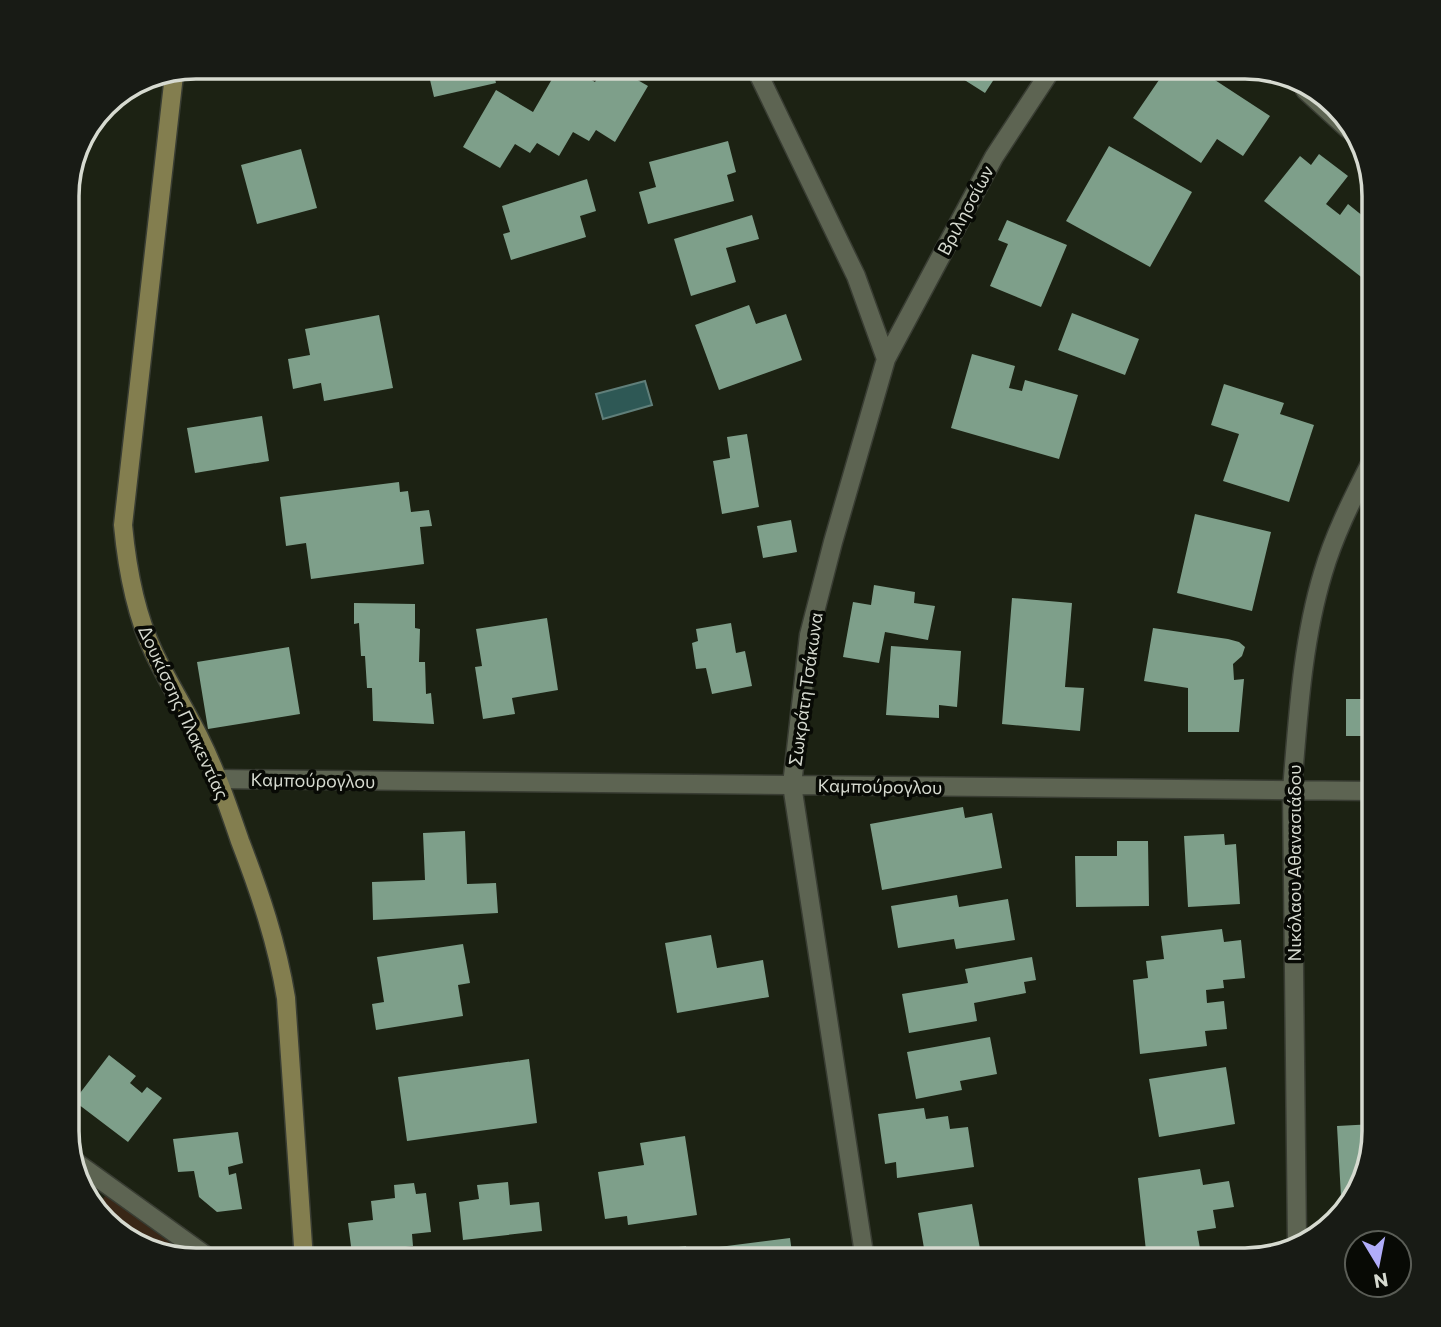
<svg xmlns="http://www.w3.org/2000/svg" width="1441" height="1327" font-family="Commissioner,sans-serif">
  <style>
    .green { fill: #392717 }
    .water { fill: #2e5855; stroke: #607f7a; stroke-width: 2 }
    .building { fill: #7e9f8a }
    .lines { fill: none; stroke-linecap: round; stroke-linejoin: round }
    .minor-casing { stroke: #393d33; stroke-width: 21 }
    .secondary-casing { stroke: #393d33; stroke-width: 21 }
    .minor { stroke: #5d6452; stroke-width: 18 }
    .secondary { stroke: #837e4f; stroke-width: 18 }
    .labels { text-anchor: middle; dominant-baseline: central; stroke-width: 7; stroke-linejoin: round; paint-order: stroke }
    .street-label { font-size: 18px; fill: #d6dad0; stroke: #080a05 }
    .rim { fill: none; stroke: #d6dad0; stroke-width: 3.5 }
  </style>
  <rect width="100%" height="100%" fill="#1c2213"/>
  <path class="green" d="M106,1195L193,1260L146,1251L104,1222L97,1206Z"/>
  <path class="water" d="M645,381L652,405L603,419L596,394Z"/>
  <path class="building" d="M427,67H492L496,83L434,97Z
    M559,67H568L595,82L604,67H615L648,86L615,142L596,130L589,141L573,132L559,156L537,143L530,153L515,144L500,168L463,147L496,90L533,112Z
    M944,67H1002L985,93Z
    M1176,67H1195L1270,116L1243,156L1217,139L1201,163L1133,118L1161,77L1167,80Z
    M728,141L736,172L727,175L734,201L648,224L639,192L656,187L649,162Z
    M1109,146L1192,192L1150,267L1066,221Z
    M301,149L317,208L257,224L241,165Z
    M1319,154L1348,176L1326,204L1340,215L1348,204L1374,225V287L1264,201L1300,156L1311,165Z
    M587,179L596,211L580,216L586,237L511,260L503,234L510,232L502,206Z
    M752,215L759,239L726,248L736,282L691,296L674,239Z
    M1007,220L1067,245L1041,307L990,286L1008,244L998,240Z
    M749,305L756,324L786,314L802,360L719,390L695,325Z
    M1072,313L1139,339L1125,375L1058,350Z
    M379,315L393,388L324,401L321,383L293,389L288,359L310,355L305,329Z
    M972,354L1015,366L1009,388L1022,391L1025,380L1078,395L1059,459L951,428Z
    M1224,384L1284,403L1280,414L1314,425L1289,502L1223,481L1239,434L1211,425Z
    M262,416L269,461L195,473L187,428Z
    M747,434L759,507L722,514L713,461L730,458L727,437Z
    M399,482L400,492L408,491L411,512L429,510L432,526L420,527L424,564L311,579L306,543L286,546L280,497Z
    M1195,514L1271,532L1252,611L1177,593Z
    M791,520L797,552L763,558L757,526Z
    M874,585L915,592L914,603L935,606L928,640L885,632L879,663L843,657L853,602L871,605Z
    M1012,598L1072,603L1065,687L1084,688L1080,731L1002,724Z
    M354,603L415,604V628L420,629L419,662H425L426,694L431,693L434,724L373,721L372,688H367L365,656H361L359,623L354,624Z
    M547,618L558,690L512,698L515,714L483,719L475,667L482,666L476,629Z
    M731,623L736,653L745,651L752,686L712,694L706,668L696,669L692,643L698,641L696,629Z
    M1153,628L1228,639L1239,642L1245,647L1242,656L1233,664L1234,680L1244,679L1239,732H1188V688L1144,681Z
    M891,646L961,651L957,707L939,705V718L886,715Z
    M289,647L300,714L208,729L197,662Z
    M1367,650H1374V679H1367Z
    M1346,699H1374V736H1346Z
    M963,807L965,818L992,813L1002,868L882,890L870,824Z
    M465,831L467,884L496,883L498,913L373,920L372,882L425,880L423,833Z
    M1224,834L1225,845L1236,844L1240,904L1188,907L1184,836Z
    M1117,841H1148L1149,906L1076,907L1075,856H1117Z
    M957,895L959,907L1008,899L1015,940L956,949L954,939L898,948L891,906Z
    M1222,929L1224,942L1241,940L1245,978L1223,980L1224,988L1206,990L1207,1003L1224,1001L1227,1029L1205,1031L1207,1046L1140,1054L1133,980L1148,978L1146,961L1164,959L1161,936Z
    M711,935L717,968L763,960L769,997L677,1013L665,943Z
    M463,944L470,983L458,985L463,1016L376,1030L372,1004L384,1002L377,957Z
    M1032,957L1036,980L1024,982L1026,993L974,1003L977,1021L909,1033L902,994L968,983L965,969Z
    M990,1037L997,1074L960,1081L962,1090L916,1099L907,1052Z
    M109,1055L136,1076L130,1083L142,1093L147,1087L162,1098L128,1142L74,1101Z
    M529,1059L537,1123L407,1141L398,1077Z
    M1226,1067L1235,1124L1159,1137L1149,1079Z
    M924,1108L926,1119L948,1116L950,1129L968,1127L974,1167L897,1178L896,1162L885,1164L878,1114Z
    M1374,1124L1365,1181L1342,1214L1337,1126Z
    M238,1132L243,1163L228,1167L229,1175L236,1173L242,1209L217,1212L199,1197L194,1171L178,1172L173,1139Z
    M685,1136L697,1215L628,1225L627,1216L605,1219L598,1172L644,1165L640,1143Z
    M1200,1169L1203,1185L1229,1181L1234,1207L1213,1210L1216,1228L1197,1231L1202,1260H1147L1138,1178Z
    M508,1182L510,1205L539,1202L542,1231L463,1240L459,1202L479,1199L477,1185Z
    M414,1183L416,1194L426,1193L431,1232L412,1234L413,1246L352,1254L348,1223L373,1220L371,1201L395,1198L394,1185Z
    M972,1204L982,1260H926L918,1213Z
    M790,1238L793,1260H721L719,1247Z
    M686,1246L688,1260H636L635,1253Z"/>
  <g class="lines">
    <g class="minor-casing">
      <path id="minor" d="M755,67L856,276L886,359L833,542L809,635L792,785L865,1260
        M1305,90L1348,129
        M886,359L994,157L1053,67
        M218,779L1374,791
        M77,1163L212,1260
        M1297,1241L1292,790C1298,718 1302,642 1323,573C1335,532 1355,494 1374,456"/>
    </g>
    <g class="secondary-casing">
      <path id="secondary" d="M174,75L123,525C127,568 135,613 154,653C168,682 185,709 199,737C216,771 228,806 240,841C260,893 277,943 286,998L304,1260"/>
    </g>
    <use href="#minor" class="minor"/>
    <use href="#secondary" class="secondary"/>
  </g>
  <g class="labels">
    <g class="street-label">
      <text transform="translate(965 210) rotate(-62)">Βριλησσίων</text>
      <text transform="translate(805 689) rotate(-82)">Σωκράτη Τσάκωνα</text>
      <text transform="translate(184 712) rotate(65)">Δουκίσσης Πλακεντίας</text>
      <text transform="translate(313 780) rotate(1)">Καμπούρογλου</text>
      <text transform="translate(880 786) rotate(1)">Καμπούρογλου</text>
      <text transform="translate(1294 863) rotate(-90)">Νικόλαου Αθανασιάδου</text>
    </g>
  </g>
  <path d="M0 0H1441V1327H0ZM196 79H1245A117 117 0 0 1 1362 196V1131A117 117 0 0 1 1245 1248H196A117 117 0 0 1 79 1131V196A117 117 0 0 1 196 79Z" fill="#181b15" fill-rule="evenodd"/>
  <path class="rim" d="M196 79H1245A117 117 0 0 1 1362 196V1131A117 117 0 0 1 1245 1248H196A117 117 0 0 1 79 1131V196A117 117 0 0 1 196 79Z"/>
  <g transform="translate(1378 1264) rotate(170)"><circle r="33" fill="#080a05" stroke="#5a5d56" stroke-width="2"/>
  <path d="M0-5L12 26L0 18L-12 26Z" fill="#b1adfa"/>
  <text y="-10" font-size="19" font-weight="bold" text-anchor="middle" fill="#d6dad0">N</text>
  </g>
</svg>
